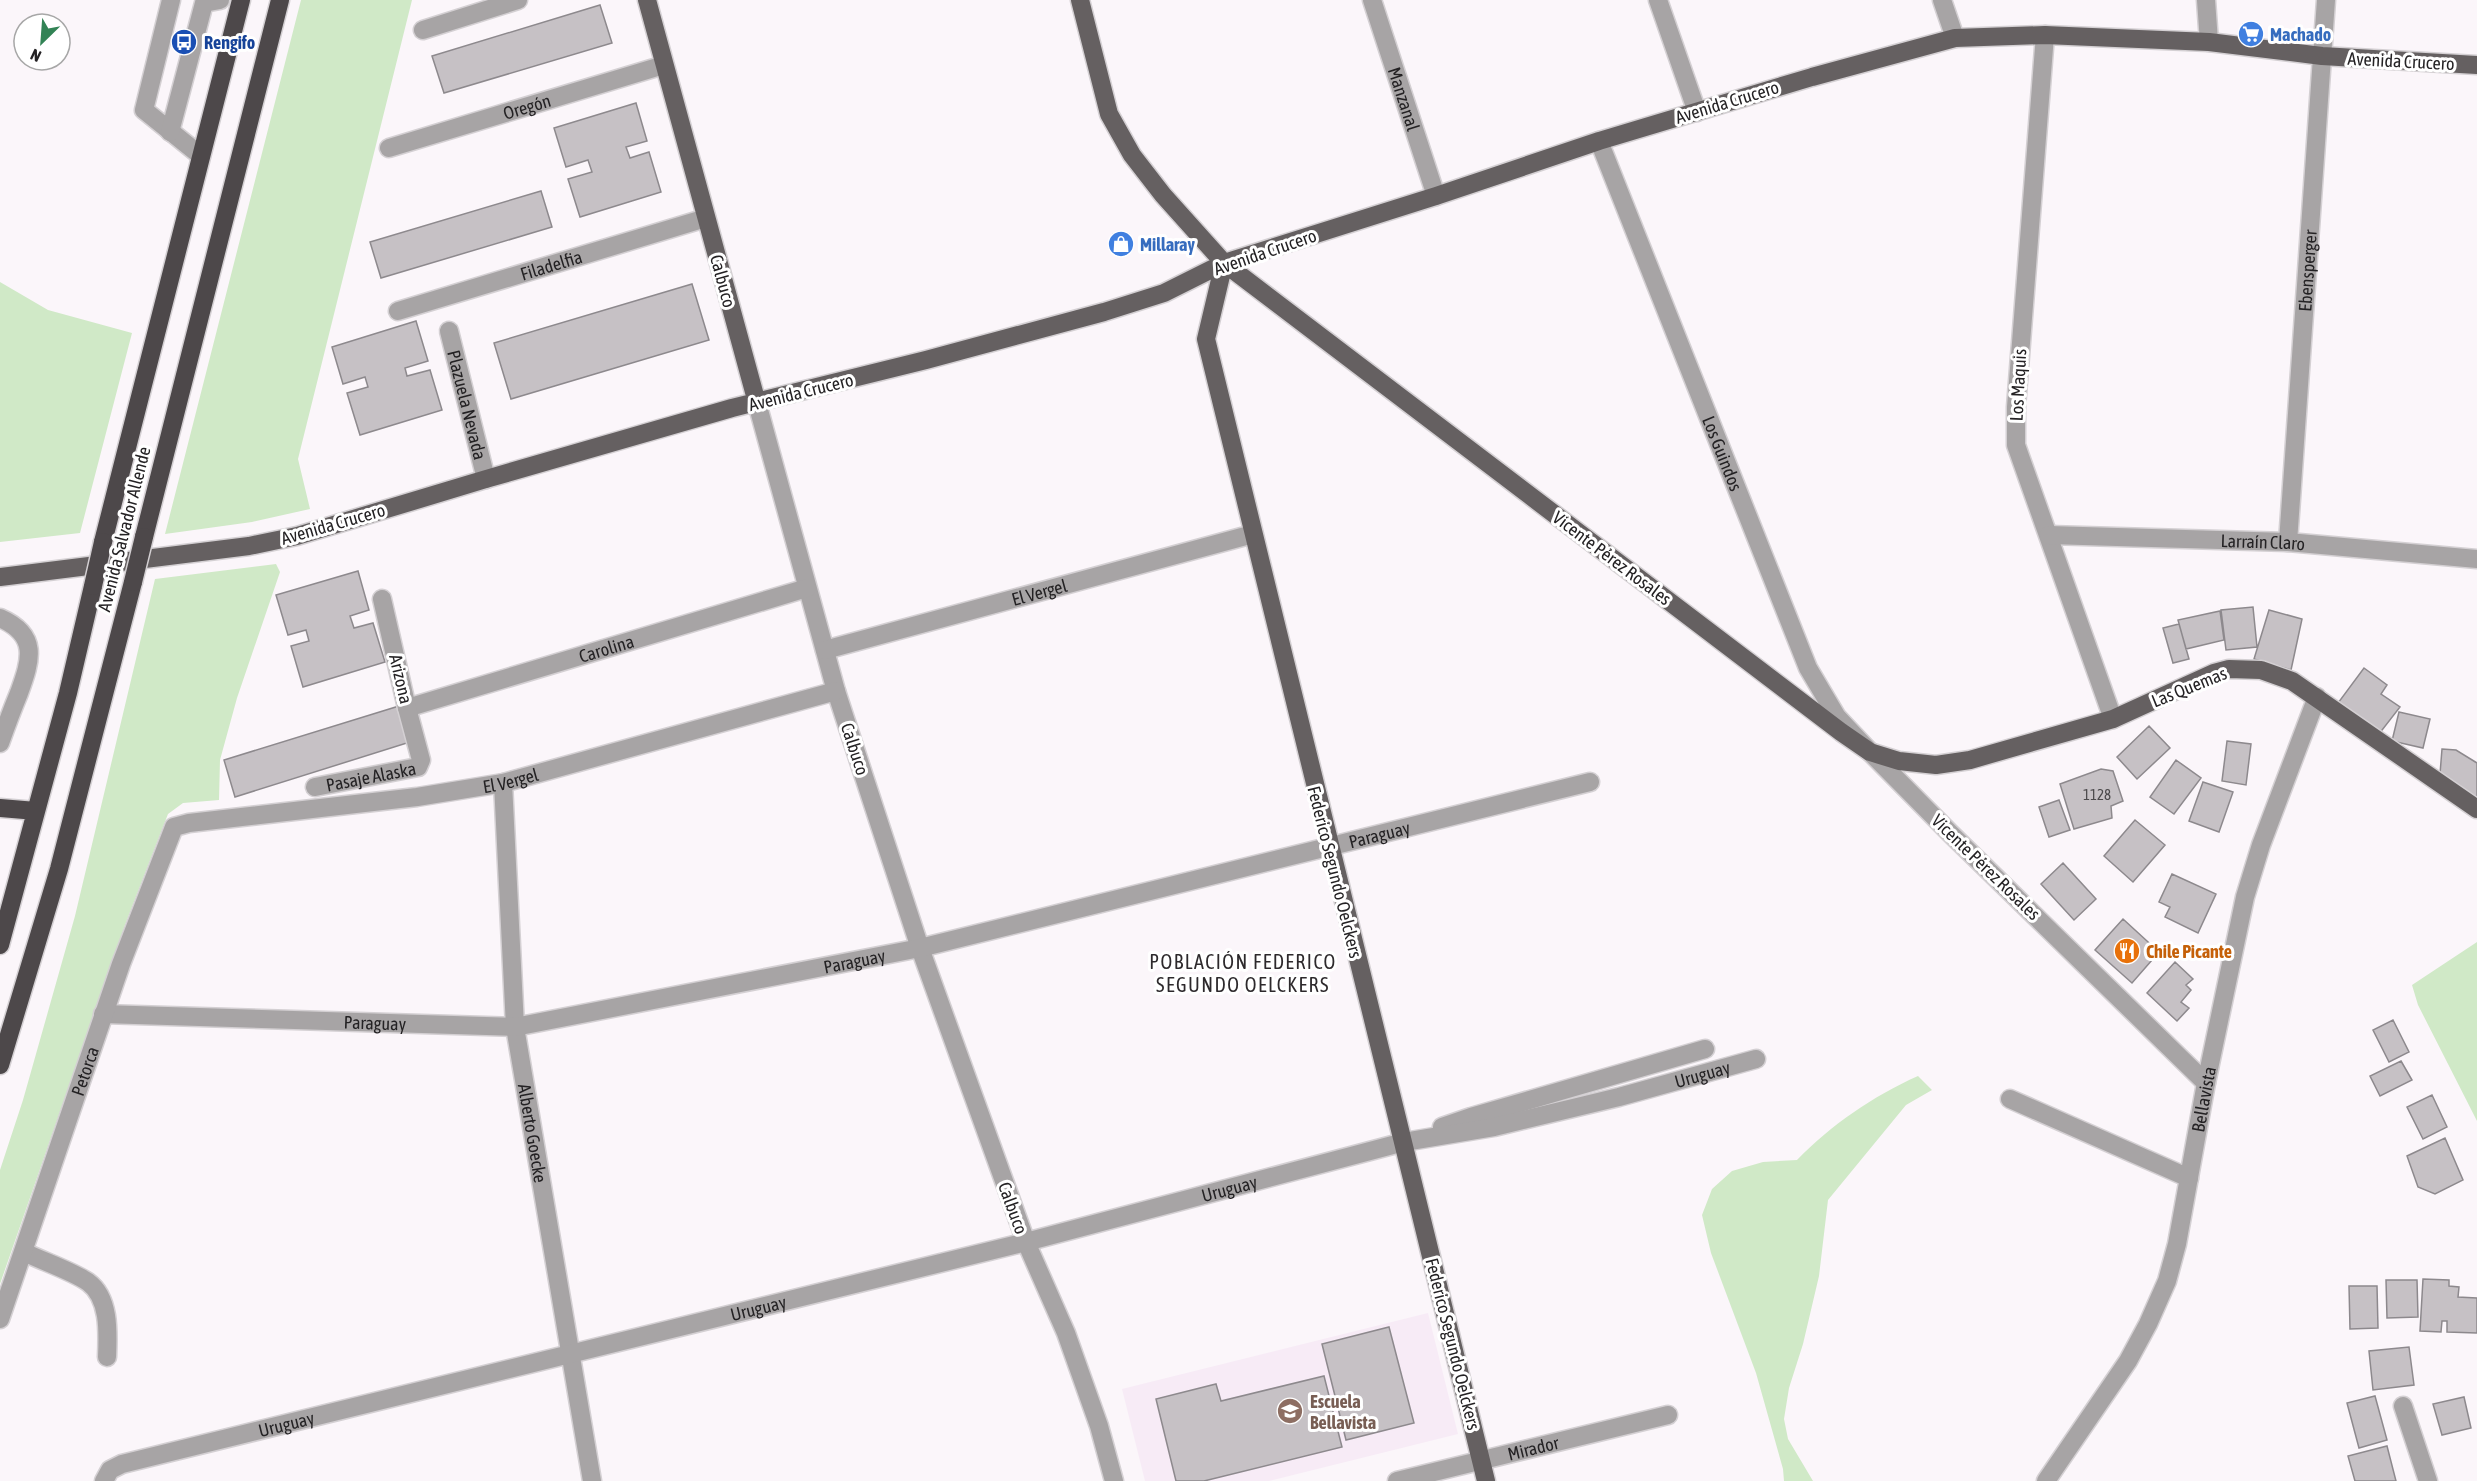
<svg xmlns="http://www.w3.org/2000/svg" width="2477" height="1481" font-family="'Asap Condensed',sans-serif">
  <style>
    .built { fill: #f7ebf6 }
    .green { fill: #d0e9c7 }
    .building { fill: #c6c1c5; stroke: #8d898d; stroke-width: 1.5 }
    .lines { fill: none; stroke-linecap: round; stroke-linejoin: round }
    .minor-casing { stroke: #d4d0d3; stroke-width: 21 }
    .major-casing { stroke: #d4d0d3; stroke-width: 21 }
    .highway-casing { stroke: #d4d0d3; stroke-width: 21 }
    .minor { stroke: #a7a4a5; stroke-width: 18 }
    .major { stroke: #656061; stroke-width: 18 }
    .highway { stroke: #4d484a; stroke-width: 18 }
    .highway-bridge-casing { stroke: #d4d0d3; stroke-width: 21; stroke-linecap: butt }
    .highway-bridge { stroke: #4d484a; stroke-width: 18 }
    .labels { text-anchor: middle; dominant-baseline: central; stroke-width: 6; stroke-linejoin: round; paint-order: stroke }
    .number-label { font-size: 15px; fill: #4c4a4c }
    .shop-label { font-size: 18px; font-weight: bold; fill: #366cbe; stroke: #fff; text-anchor: start }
    .transit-label { font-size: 18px; font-weight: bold; fill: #164399; stroke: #fff; text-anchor: start }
    .street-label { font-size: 18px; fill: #242224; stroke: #fff }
    .food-label { font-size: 18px; font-weight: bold; fill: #c56008; stroke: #fff; text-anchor: start }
    .education-label { font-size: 18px; font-weight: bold; fill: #785e54; stroke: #fff; text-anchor: start }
    .neighbourhood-label { font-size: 20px; letter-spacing: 1.5px; fill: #2d292c; stroke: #fff }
  </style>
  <rect width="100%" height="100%" fill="#fbf6fa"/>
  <path class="built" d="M1428,1313L1458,1434L1269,1481H1145L1122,1389Z"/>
  <path class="green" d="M301,0H412L298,459L310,509L252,522L165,534Z
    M0,282L48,310L132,333L80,533L0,542Z
    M276,564L280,572L237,698L220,760L219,800L183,803L168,814L125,925L0,1284V1170L23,1100L75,916L155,579Z
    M2477,942V1121L2418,1005L2412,985Z
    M1918,1076L1932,1090L1906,1105L1828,1200L1819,1276L1803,1344L1789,1388L1784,1419L1788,1439L1813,1481H1784L1783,1469L1756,1373L1711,1253L1702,1215L1712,1189L1732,1171L1763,1162L1797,1160C1831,1125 1873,1096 1918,1076Z"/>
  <path class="building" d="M600,5L612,43L444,93L432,56Z
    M636,103L647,141L626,147L630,158L649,152L661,192L580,217L568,179L592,172L588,160L566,167L554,128Z
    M541,191L552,227L381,278L370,242Z
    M692,284L709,340L511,399L494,343Z
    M416,321L428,361L405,368L407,376L430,370L442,410L360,435L347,393L368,387L365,377L343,384L332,347Z
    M358,571L369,610L350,616L354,628L373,623L385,662L303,687L291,646L309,641L306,630L288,635L276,595Z
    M2253,607L2257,647L2226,650L2221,610Z
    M2269,610L2302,619L2291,670L2254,659Z
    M2220,611L2224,640L2186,649L2178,620Z
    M2179,624L2189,659L2173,663L2163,628Z
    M2364,668L2387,685L2381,694L2400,707L2379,734L2338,703Z
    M399,706L410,742L235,797L224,760Z
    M2399,712L2430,719L2423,748L2392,741Z
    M2149,726L2170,748L2137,779L2117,757Z
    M2227,741L2251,744L2246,785L2222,781Z
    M2442,749L2456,750L2477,763V801L2440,774Z
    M2176,760L2201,778L2174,814L2150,797Z
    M2101,769L2113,771L2123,801L2111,806L2112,818L2074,829L2060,784Z
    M2203,782L2233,792L2219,832L2189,821Z
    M2059,800L2070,830L2049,837L2039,807Z
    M2135,820L2165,845L2133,882L2104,856Z
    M2063,863L2096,899L2074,920L2041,884Z
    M2172,874L2216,894L2198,933L2165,917L2170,907L2159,902Z
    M2123,919L2159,952L2132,983L2095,950Z
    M2175,962L2193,979L2186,985L2191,990L2181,1002L2189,1008L2177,1021L2147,993Z
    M2393,1020L2409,1052L2389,1062L2373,1030Z
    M2401,1061L2412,1080L2380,1096L2370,1076Z
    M2432,1095L2447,1127L2423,1139L2407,1107Z
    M2445,1138L2463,1180L2435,1194L2418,1187L2407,1156Z
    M2423,1279L2449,1280V1286L2459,1287L2458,1297L2477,1298V1333L2447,1332V1321H2442L2441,1332L2420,1331Z
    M2386,1280H2417L2418,1317L2387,1318Z
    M2349,1286H2377L2378,1328L2350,1329Z
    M1389,1327L1414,1423L1346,1440L1322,1344Z
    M2409,1347L2414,1385L2373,1390L2369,1351Z
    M1324,1376L1342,1447L1204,1481H1176L1156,1399L1216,1384L1221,1401Z
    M2375,1396L2387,1440L2359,1448L2347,1403Z
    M2464,1397L2471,1428L2442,1435L2433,1404Z
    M2387,1446L2396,1481H2355L2348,1456Z"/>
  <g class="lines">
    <g class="minor-casing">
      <g id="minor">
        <path d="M171,0L144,110L201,156"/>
        <path id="s1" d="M1372,0L1436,196"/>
        <path d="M1658,0L1697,112"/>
        <path d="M1942,0L1955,38"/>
        <path d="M2206,0L2209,42"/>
        <path d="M423,30L518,0"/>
        <path d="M2045,35L2016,407V445L2113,719"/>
        <path d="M170,132L204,3L220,0"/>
        <path id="s2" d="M1599,141L1808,668L1837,717L1870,752L1950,833L2206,1083"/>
        <path id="s3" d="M389,148L664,65"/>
        <path id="s4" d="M398,311L706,218"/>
        <path id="s5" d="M449,331L486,479"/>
        <path d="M757,403L836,691L920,948L1026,1242L1066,1333L1099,1426L1114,1481"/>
        <path id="s6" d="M2049,535L2288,542L2477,559"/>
        <path id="s7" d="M2288,542L2326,0"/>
        <path d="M0,618C39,635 31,660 19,693C12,710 6,726 0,743"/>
        <path id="s8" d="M825,650L1253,534"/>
        <path id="s9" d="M407,708L807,588"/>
        <path id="s10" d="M503,783L515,1027L592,1481"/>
        <path id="s11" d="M315,787L418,767L421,760L407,708L382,599"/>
        <path id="s12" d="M103,1014L515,1027L920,948L1590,782"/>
        <path d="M2010,1099L2189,1178"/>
        <path d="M1442,1127L1471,1117L1705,1049"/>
        <path d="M24,1252C42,1261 72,1271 88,1282C110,1298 108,1333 107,1357"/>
        <path id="s13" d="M0,1319L121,964L174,827L189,823L417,797L503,783L836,691"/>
        <path d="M2403,1406L2428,1481"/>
        <path id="s14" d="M104,1481L110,1470L122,1464L1026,1242L1404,1142L1494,1127L1619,1097L1756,1059"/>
        <path id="s15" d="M1397,1481L1668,1415"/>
        <path id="s16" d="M2046,1481L2128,1361L2148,1324L2167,1281L2177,1244L2206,1083L2245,897L2261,845L2317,697"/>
      </g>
    </g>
    <g class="major-casing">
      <path id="major" d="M647,0L757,403
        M1080,0L1109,114L1132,155L1163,195L1224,263L1841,732L1870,752L1899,761L1936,765L1970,760L2113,719L2214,673L2229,669L2261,670L2292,681L2477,809
        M1224,263L1206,339C1297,720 1394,1100 1486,1481
        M0,577L249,546L297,536L486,479L732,408L926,360L1104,312L1164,293L1224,263L1436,196L1599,141L1812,77L1955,38L2045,35L2209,42L2322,56L2477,65"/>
    </g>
    <g class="highway-casing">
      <path id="highway" d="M144,537L280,0
        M103,542L241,0
        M0,808L36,811
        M0,945L68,693L93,586
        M0,1065L59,869L133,582"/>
    </g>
    <use href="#minor" class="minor"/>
    <use href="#major" class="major"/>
    <use href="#highway" class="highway"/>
    <g class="highway-bridge-casing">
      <path id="highway-bridge" d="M133,582L144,537
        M93,586L103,542"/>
    </g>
    <use href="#highway-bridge" class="highway-bridge"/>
  </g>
  <defs>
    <g id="supermarket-disc" transform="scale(1.35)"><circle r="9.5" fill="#3f7fe0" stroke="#fff"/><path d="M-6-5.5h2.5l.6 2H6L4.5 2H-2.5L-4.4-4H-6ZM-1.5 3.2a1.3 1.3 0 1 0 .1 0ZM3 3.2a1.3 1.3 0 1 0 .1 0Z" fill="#fff"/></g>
    <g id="bus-disc" transform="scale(1.35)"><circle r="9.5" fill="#1a4fb4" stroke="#fff"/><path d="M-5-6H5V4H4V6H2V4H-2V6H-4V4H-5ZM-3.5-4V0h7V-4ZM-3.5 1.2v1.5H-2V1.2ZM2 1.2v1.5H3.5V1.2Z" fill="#fff"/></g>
    <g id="shop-disc" transform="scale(1.35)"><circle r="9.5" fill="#3f7fe0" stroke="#fff"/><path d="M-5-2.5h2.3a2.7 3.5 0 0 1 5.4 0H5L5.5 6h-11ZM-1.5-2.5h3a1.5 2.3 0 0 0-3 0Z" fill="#fff"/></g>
    <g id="restaurant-disc" transform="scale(1.35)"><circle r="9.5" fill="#e8710a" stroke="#fff"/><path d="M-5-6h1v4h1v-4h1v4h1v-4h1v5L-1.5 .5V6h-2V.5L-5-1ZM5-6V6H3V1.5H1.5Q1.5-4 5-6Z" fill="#fff"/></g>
    <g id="school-disc" transform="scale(1.35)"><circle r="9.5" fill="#8d6e63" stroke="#fff"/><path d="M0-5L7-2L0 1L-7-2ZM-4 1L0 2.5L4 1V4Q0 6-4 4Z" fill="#fff"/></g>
  </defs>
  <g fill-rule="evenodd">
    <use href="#supermarket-disc" x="2251" y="34"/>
    <use href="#bus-disc" x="184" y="42"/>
    <use href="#shop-disc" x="1121" y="244"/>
    <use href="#restaurant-disc" x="2127" y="951"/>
    <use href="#school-disc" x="1290" y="1411"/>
  </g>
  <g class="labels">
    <g class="number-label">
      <text x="2097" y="794">1128</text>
    </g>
    <g class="shop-label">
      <text x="2270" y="34">Machado</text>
      <text x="1140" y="244">Millaray</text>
    </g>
    <g class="transit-label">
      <text x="204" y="42">Rengifo</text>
    </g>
    <g class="street-label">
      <text transform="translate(2401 61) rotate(3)">Avenida Crucero</text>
      <text stroke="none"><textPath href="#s1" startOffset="104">Manzanal</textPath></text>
      <text transform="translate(1727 102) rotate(-17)">Avenida Crucero</text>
      <text stroke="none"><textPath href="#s3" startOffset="144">Oregón</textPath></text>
      <text transform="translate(1265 252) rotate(-19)">Avenida Crucero</text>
      <text stroke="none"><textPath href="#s4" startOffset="160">Filadelfia</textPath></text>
      <text stroke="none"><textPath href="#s7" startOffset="272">Ebensperger</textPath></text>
      <text transform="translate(723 281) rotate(75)">Calbuco</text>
      <text transform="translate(2018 385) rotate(-87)">Los Maquis</text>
      <text transform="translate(801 392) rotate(-14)">Avenida Crucero</text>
      <text stroke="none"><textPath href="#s5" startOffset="76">Plazuela Nevada</textPath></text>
      <text stroke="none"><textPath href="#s2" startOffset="336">Los Guindos</textPath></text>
      <text transform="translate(333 524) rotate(-16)">Avenida Crucero</text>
      <text transform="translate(124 529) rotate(-76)">Avenida Salvador Allende</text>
      <text stroke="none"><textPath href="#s6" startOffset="214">Larraín Claro</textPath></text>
      <text transform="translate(1612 558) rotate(37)">Vicente Pérez Rosales</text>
      <text stroke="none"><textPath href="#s8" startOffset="222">El Vergel</textPath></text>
      <text stroke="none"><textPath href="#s9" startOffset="208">Carolina</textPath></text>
      <text transform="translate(401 679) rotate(77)">Arizona</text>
      <text transform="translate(2189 687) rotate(-22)">Las Quemas</text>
      <text transform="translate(855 749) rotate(72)">Calbuco</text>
      <text stroke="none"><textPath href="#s11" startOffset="57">Pasaje Alaska</textPath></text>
      <text stroke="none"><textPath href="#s13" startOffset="862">El Vergel</textPath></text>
      <text stroke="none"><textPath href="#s12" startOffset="1298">Paraguay</textPath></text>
      <text transform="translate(1986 867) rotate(44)">Vicente Pérez Rosales</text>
      <text transform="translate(1335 872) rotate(76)">Federico Segundo Oelckers</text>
      <text stroke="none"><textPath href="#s12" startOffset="758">Paraguay</textPath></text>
      <text stroke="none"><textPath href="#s12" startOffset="272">Paraguay</textPath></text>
      <text stroke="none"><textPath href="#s13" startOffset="262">Petorca</textPath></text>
      <text stroke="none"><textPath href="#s14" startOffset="1654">Uruguay</textPath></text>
      <text stroke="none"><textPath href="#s16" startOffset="420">Bellavista</textPath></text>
      <text stroke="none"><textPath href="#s10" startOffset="352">Alberto Goecke</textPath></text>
      <text stroke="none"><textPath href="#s14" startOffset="1167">Uruguay</textPath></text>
      <text transform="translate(1013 1208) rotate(70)">Calbuco</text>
      <text stroke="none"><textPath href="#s14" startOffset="681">Uruguay</textPath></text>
      <text transform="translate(1453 1344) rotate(76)">Federico Segundo Oelckers</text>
      <text stroke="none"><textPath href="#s14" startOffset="195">Uruguay</textPath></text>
      <text stroke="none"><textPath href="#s15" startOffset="140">Mirador</textPath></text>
    </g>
    <g class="food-label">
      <text x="2146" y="951">Chile Picante</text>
    </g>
    <g class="education-label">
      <text x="1310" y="1401">Escuela<tspan x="1310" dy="21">Bellavista</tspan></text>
    </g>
    <g class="neighbourhood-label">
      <text x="1243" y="961">POBLACIÓN FEDERICO<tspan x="1243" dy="23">SEGUNDO OELCKERS</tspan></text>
    </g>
  </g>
  <g transform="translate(42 42) rotate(205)"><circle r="28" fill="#ffffff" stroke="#a7a7a7" stroke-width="1.5"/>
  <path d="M0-4.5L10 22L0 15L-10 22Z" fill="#328355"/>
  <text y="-9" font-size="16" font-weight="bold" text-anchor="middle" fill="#242224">N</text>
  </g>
</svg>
